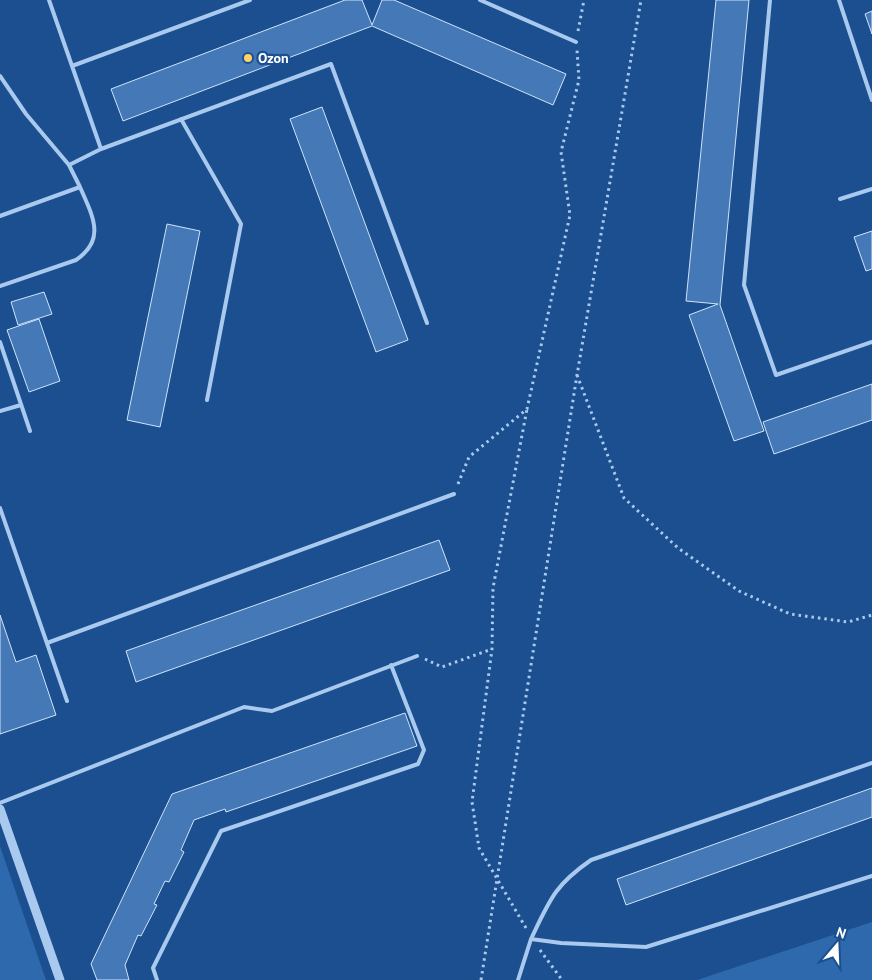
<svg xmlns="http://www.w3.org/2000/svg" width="872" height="980" font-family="'PT Sans',sans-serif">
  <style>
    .green { fill: #2e69ad }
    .building { fill: #4478b7; stroke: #cfe3fa }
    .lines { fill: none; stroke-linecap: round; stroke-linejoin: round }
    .path { stroke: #a9c9ee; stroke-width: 3; stroke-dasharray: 2.5 4; stroke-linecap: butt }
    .service { stroke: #a9c9ee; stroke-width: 4 }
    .tertiary { stroke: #a9c9ee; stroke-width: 9 }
    .poi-dot { fill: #ffd166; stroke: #1b4f8f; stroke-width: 2 }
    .labels { text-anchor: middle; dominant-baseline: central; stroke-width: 4.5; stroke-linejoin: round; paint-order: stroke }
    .poi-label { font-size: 14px; font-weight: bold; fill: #fff; stroke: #1b4f8f; text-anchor: start }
  </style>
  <rect width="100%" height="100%" fill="#1b4f8f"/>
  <path class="green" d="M0,846L46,980H0Z
    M872,922V980H697Z"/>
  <path class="building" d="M345,0H362L372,25L382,0H394L566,74L553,105L372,26L123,121L111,89Z
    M716,0H749L720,305L764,431L734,441L689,315L718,304L686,301Z
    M872,11V34L865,14Z
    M322,107L408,340L376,352L290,119Z
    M167,224L200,231L160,427L127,420Z
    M872,231V269L866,271L854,237Z
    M44,292L52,314L18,325L11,302Z
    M39,319L60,381L29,392L7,330Z
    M872,384V420L774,454L763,422Z
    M439,540L450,570L136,682L126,651Z
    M0,615L16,662L36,655L56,715L0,734Z
    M405,713L417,746L226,812L225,809L194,820L181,850L184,852L169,882L165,881L154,904L157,905L141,936L138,935L125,965L129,980H97L91,964L172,794Z
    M872,788V817L626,905L617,879Z"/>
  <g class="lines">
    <path class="path" d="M578,31L584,0
      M577,375L624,498L678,548L739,591L790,614L848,622L872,615
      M458,484L469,457L527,409L570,215L561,152L579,80L577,50
      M425,659L442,667L492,649
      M526,928L479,848L472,802L492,649L493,588L527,409
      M540,950L562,980
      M481,980L577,375L641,0"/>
    <path class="service" d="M49,0L101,149
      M480,0L576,42
      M770,0L744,285L776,375L872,342
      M839,0L872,100
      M72,66L250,0
      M0,76L26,114L69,165L80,187L0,216
      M181,119L241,224L207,400
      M69,165L101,149L331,64L427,323
      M840,199L872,189
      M0,286L76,260C107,239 92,215 80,187
      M0,342L30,431
      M0,411L21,405
      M0,508L67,701
      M47,643L454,494
      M0,803L244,707L272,711L417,656
      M531,939C550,899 555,885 591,860L872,763
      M157,980L153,968L221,831L418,764L424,750L391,665
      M518,980L531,939L561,943L646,947L872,876"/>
    <path class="tertiary" d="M0,809L60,980"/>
  </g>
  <circle class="poi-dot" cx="248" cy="58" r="5"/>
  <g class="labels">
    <g class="poi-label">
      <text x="258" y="58">Ozon</text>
    </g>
  </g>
  <g transform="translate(837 945) rotate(19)" stroke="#1b4f8f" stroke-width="4" paint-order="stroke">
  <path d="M0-4L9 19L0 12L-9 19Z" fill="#ffffff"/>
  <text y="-8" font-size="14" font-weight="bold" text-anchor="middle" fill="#ffffff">N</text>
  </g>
</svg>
